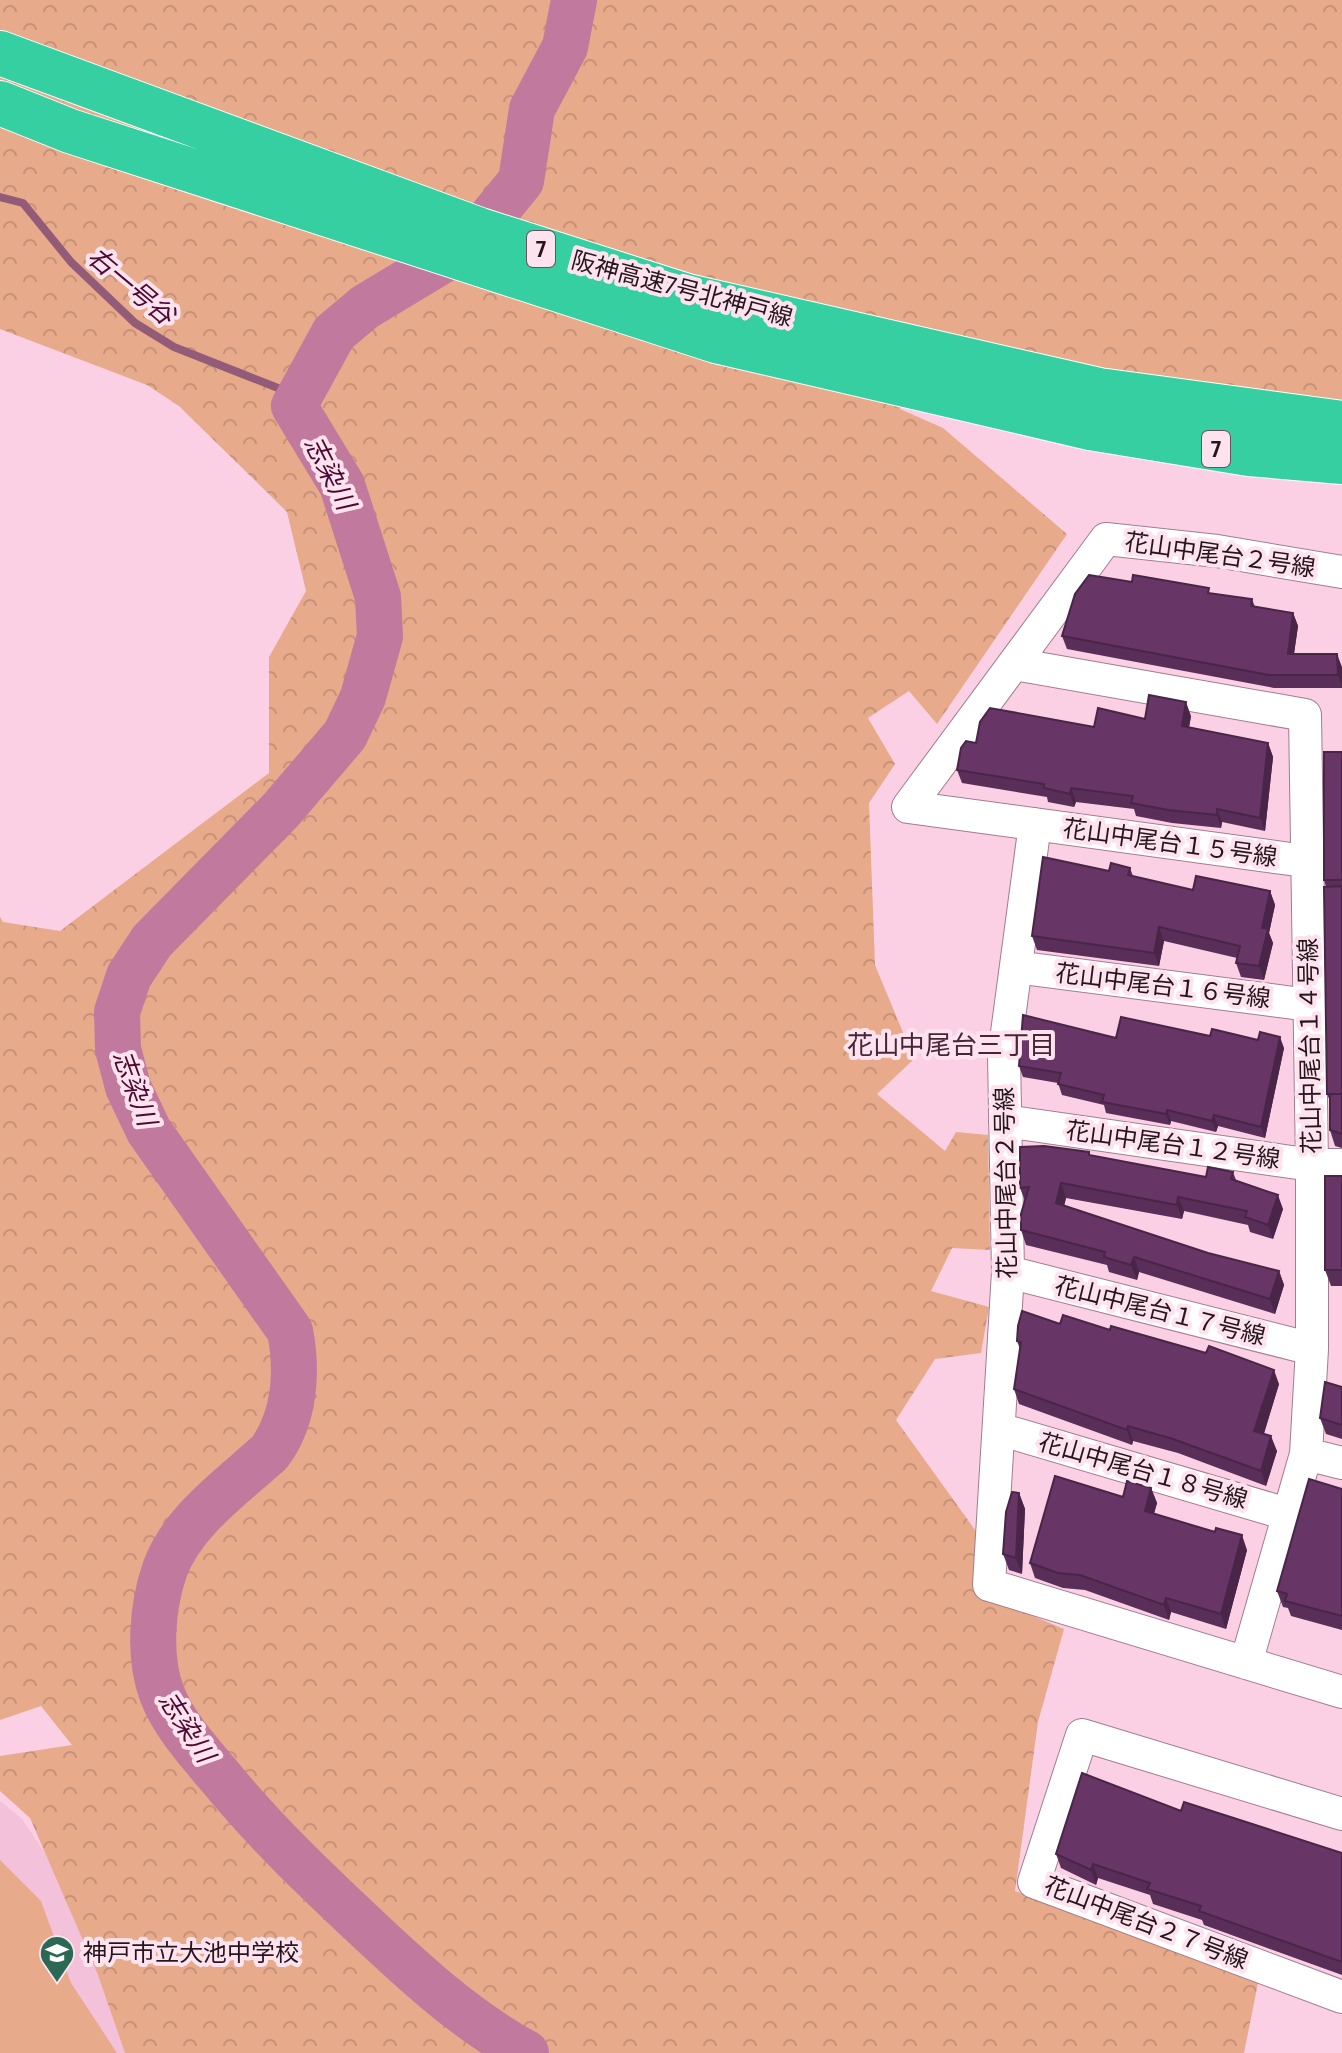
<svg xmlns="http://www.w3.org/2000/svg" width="1342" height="2053" font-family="'Roboto Condensed','Noto Sans JP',sans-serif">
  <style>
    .built { fill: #f3c1d9 }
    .forest { fill: url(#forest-crowns) }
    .park { fill: #e7aa8b }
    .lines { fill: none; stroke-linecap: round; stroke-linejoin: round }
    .stream { stroke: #925b77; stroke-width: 8 }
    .river { stroke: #c1799e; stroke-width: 46 }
    .minor-casing { stroke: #a37c8f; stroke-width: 34 }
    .highway-casing { stroke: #fff; stroke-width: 46 }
    .minor { stroke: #fff; stroke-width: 32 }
    .highway { stroke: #36cfa2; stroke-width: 44 }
    .wall { fill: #592e59 }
    .shaded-wall { fill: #492548 }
    .building { fill: #683567; stroke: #492548; stroke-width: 2 }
    .labels { text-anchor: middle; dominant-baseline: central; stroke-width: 8; stroke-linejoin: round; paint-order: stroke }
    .shield { fill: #fee3ef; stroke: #66545c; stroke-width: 2 }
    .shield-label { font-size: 22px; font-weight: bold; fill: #25161d }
    .street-label { font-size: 24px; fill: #25161d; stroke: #fee3ef }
    .poi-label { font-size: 24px; fill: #25161d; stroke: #fee3ef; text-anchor: start }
    .water-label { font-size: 26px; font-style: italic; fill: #4b0932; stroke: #fee3ef }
    .neighbourhood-label { font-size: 26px; fill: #472637; stroke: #fee3ef }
  </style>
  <defs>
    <pattern id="forest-crowns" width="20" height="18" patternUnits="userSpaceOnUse" patternTransform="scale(2)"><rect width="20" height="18" fill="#e7aa8b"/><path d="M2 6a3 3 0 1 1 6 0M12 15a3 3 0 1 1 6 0" fill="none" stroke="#c69278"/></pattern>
  </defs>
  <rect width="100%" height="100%" fill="#fbd0e5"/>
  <path class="built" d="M0,1801L22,1819L87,1915L140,2053H0Z"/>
  <path class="forest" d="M0,0H1342V406L1222,405L923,338L900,409L943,428L1067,534L937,724L909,691L868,718L895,764L869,803L875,965L914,1059L877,1094L945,1151L956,1132L988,1135L990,1250L952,1248L931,1291L989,1307L981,1353L935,1359L896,1420L978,1534L976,1592L1064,1629L1038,1722L1015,1891L1259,1978L1244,2053H125L98,1975L30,1818L0,1791V1756L72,1745L41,1706L0,1720V917L3,922L60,931L269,773V657L306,591L287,512L179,406L147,385L0,329Z"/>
  <path class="park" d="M0,1860L41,1901L71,1983L117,2053H0Z"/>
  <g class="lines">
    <path class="stream" d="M0,197L23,203L71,262L135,323L174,347L278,388L294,406"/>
    <path class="river" d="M526,2053C467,2021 417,1975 369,1930C317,1881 266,1833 221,1778C200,1753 174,1725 162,1694C148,1657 152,1606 165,1569C183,1520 233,1486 270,1452C295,1417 298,1372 290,1331L149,1131L128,1087L118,1049L117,1012L129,976L152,941L281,810L345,735L363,697L380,636L378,597L342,485L294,406L334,333L365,307L443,260L489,220L521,181L532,109L565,47L574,0"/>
    <g class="minor-casing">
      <path id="minor" d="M1014,664L1305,715L1312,1165V1349L1306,1454L1246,1663
        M1035,824L1004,1055L1008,1272L989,1585L1342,1692
        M1305,861L908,807L1106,539L1217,551L1342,572
        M1016,967L1309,1005
        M1005,1121L1312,1165H1342
        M1008,1272L1312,1349
        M999,1429L1287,1514
        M1306,1454L1342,1463
        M1342,1814L1082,1735L1034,1882L1342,1997"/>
    </g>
    <g class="highway-casing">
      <path id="highway" d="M0,53L480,230L687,296L1099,390L1342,423
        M0,103L70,131L716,341L1090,428L1249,454L1342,462"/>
    </g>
    <use href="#minor" class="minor"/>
    <use href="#highway" class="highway"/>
  </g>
  <path class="wall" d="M1211,593L1252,599L1255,607L1293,613L1298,626L1294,654L1342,667V688H1274L1067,649L1062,636Z
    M1191,716L1189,727L1268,743L1273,757L1265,831L1222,822L1221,828L1172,823L1136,816L1134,809L1076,802L1074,807L1048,802L1047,797L962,783L957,770L976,743L1145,719Z
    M1342,752V1148L1335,1146L1330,1130V1101L1327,1094L1326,887L1324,880Z
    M1130,868L1133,876L1193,890L1270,891L1275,905L1269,933L1273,943L1264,980L1241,977L1236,963L1237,958L1164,941L1159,966L1037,950L1032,936L1109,871Z
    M1210,1036L1284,1048L1265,1138L1218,1126L1216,1132L1171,1121L1170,1125L1106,1113L1104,1105L1062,1095L1058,1083L1023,1077L1019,1066L1116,1038Z
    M1090,1156L1206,1177L1233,1172L1236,1180L1283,1209L1273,1239L1250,1232L1248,1225L1184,1211L1182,1219L1066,1198L1064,1206L1208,1253L1279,1271L1284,1285L1275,1314L1139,1272L1137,1280L1109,1272L1107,1265L1026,1245L1021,1230L1025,1201L1020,1188Z
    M1342,1176V1286H1331L1325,1270Z
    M1060,1324L1279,1384L1264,1434L1277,1451L1266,1486L1178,1453L1133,1441L1132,1445L1019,1404L1014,1389L1020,1349L1017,1341Z
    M1342,1387V1439L1326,1434L1320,1418Z
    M1151,1488L1157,1503L1154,1514L1247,1550L1226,1629L1171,1612L1169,1620L1085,1590L1063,1588L1035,1578L1030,1563L1123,1497Z
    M1342,1489V1630L1291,1616L1288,1608L1283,1607L1277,1591Z
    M1019,1493L1025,1509L1022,1574L1009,1570L1003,1554Z
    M1181,1811L1342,1853V1975L1204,1925L1202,1920L1153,1904L1150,1895L1098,1878L1096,1885L1061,1868L1056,1854Z"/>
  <path class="shaded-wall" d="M1293,613L1298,626L1292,667L1288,654Z
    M1337,654L1342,667V687L1338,675Z
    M1186,702L1191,716L1187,739L1182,726Z
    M1268,743L1273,757L1265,831L1260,818Z
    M1071,788L1076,802L1074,807L1070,794Z
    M1217,809L1222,822L1221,828L1217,815Z
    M1270,891L1275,905L1269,933L1273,943L1264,980L1259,966L1262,928Z
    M1159,927L1164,941L1159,966L1154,953Z
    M1280,1037L1284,1048L1265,1138L1261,1127Z
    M1167,1110L1171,1121L1170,1125L1166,1114Z
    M1214,1115L1218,1126L1216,1132L1212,1121Z
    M1061,1183L1066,1198L1061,1218L1056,1203Z
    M1278,1195L1283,1209L1273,1239L1268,1225Z
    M1178,1197L1184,1211L1182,1219L1177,1205Z
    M1134,1257L1139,1272L1137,1280L1131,1265Z
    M1279,1271L1284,1285L1275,1314L1270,1299Z
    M1274,1370L1279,1384L1260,1445L1254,1431Z
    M1128,1426L1133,1441L1132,1445L1127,1430Z
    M1271,1436L1277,1451L1266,1486L1261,1471Z
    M1151,1488L1157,1503L1150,1526L1145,1511Z
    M1019,1493L1025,1509L1022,1574L1016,1558Z
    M1242,1535L1247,1550L1226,1629L1221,1614Z
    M1166,1598L1171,1612L1169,1620L1164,1605Z
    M1093,1864L1098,1878L1096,1885L1091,1870Z"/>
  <path class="building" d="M1089,575L1132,582L1133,575L1209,588L1208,593L1252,599L1251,606L1293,613L1288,654H1337L1338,675H1269L1062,636L1075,594Z
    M1149,695L1186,702L1182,726L1268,743L1260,818L1217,809V815L1168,810L1131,803L1133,796L1071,788L1070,794L1044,788V784L957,770L961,748L966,741L976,743L980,722L990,708L1094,727L1098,708L1145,719Z
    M1324,752H1342V880H1324Z
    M1043,857L1109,871L1111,863L1130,868L1128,875L1193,890L1196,876L1270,891L1262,928L1268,929L1259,966L1236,963L1240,946L1159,927L1154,953L1032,936Z
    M1342,886V1094H1327L1324,887Z
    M1023,1015L1116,1038L1121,1017L1210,1036L1212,1029L1258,1040L1260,1032L1280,1037L1261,1127L1214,1115L1212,1121L1167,1110L1166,1114L1102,1102L1104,1095L1058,1084L1061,1073L1019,1066Z
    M1330,1094H1342V1134L1330,1130Z
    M1044,1146L1089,1152V1155L1206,1177L1208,1167L1233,1172L1231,1179L1278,1195L1268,1225L1245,1217L1247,1211L1178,1197L1177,1205L1061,1183L1056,1203L1208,1253L1279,1271L1270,1299L1134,1257L1131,1265L1104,1257L1105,1252L1021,1230V1214L1029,1187L1020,1188V1147Z
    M1325,1176H1342V1270H1325Z
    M1022,1311L1060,1324L1063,1315L1110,1330L1111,1326L1206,1353L1209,1346L1274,1370L1254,1431L1271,1436L1261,1471L1173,1439L1128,1426L1127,1430L1014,1389L1021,1342L1017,1341L1018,1326Z
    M1325,1382L1342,1387V1425L1320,1418Z
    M1055,1476L1123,1497L1127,1481L1151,1488L1145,1511L1215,1532L1216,1528L1242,1535L1221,1614L1166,1598L1164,1605L1080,1575L1058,1573L1030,1563Z
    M1309,1479L1342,1489V1616L1285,1601L1287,1594L1277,1591Z
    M1012,1492L1019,1493L1016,1558L1003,1554L1006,1512Z
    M1082,1773L1181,1811L1184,1802L1342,1853V1962L1199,1911L1201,1906L1147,1889L1150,1883L1093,1864L1091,1870L1056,1854Z"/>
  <defs>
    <g id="school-pin" transform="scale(1.8)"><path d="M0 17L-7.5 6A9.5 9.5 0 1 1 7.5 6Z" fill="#2c6954" stroke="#fee3ef"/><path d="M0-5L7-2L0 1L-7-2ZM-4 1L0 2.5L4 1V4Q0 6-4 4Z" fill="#fff"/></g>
  </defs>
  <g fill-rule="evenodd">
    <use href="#school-pin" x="57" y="1953"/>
  </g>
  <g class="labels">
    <g class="shield">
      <rect x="527" y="231" width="28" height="36" rx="6"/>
      <rect x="1202" y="431" width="28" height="36" rx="6"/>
    </g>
    <g class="shield-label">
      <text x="541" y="249">7</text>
      <text x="1216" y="449">7</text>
    </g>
    <g class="street-label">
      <text transform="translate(682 289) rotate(15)">阪神高速7号北神戸線</text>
      <text transform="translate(1220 555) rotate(8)">花山中尾台２号線</text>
      <text transform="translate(1170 843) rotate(8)">花山中尾台１５号線</text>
      <text transform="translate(1163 986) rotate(7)">花山中尾台１６号線</text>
      <text transform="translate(1310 1046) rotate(-91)">花山中尾台１４号線</text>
      <text transform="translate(1173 1145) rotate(8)">花山中尾台１２号線</text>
      <text transform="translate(1006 1183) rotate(-91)">花山中尾台２号線</text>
      <text transform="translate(1160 1311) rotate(14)">花山中尾台１７号線</text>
      <text transform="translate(1143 1471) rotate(16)">花山中尾台１８号線</text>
      <text transform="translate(1146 1923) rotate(21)">花山中尾台２７号線</text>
    </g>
    <g class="poi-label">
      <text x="83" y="1953">神戸市立大池中学校</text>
    </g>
    <g class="water-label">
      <text transform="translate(131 286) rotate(40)">右一号谷</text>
      <text transform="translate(330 473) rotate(63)">志染川</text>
      <text transform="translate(135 1088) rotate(70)">志染川</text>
      <text transform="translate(187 1727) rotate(57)">志染川</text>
    </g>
    <g class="neighbourhood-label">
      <text x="951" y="1045">花山中尾台三丁目</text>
    </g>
  </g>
</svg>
